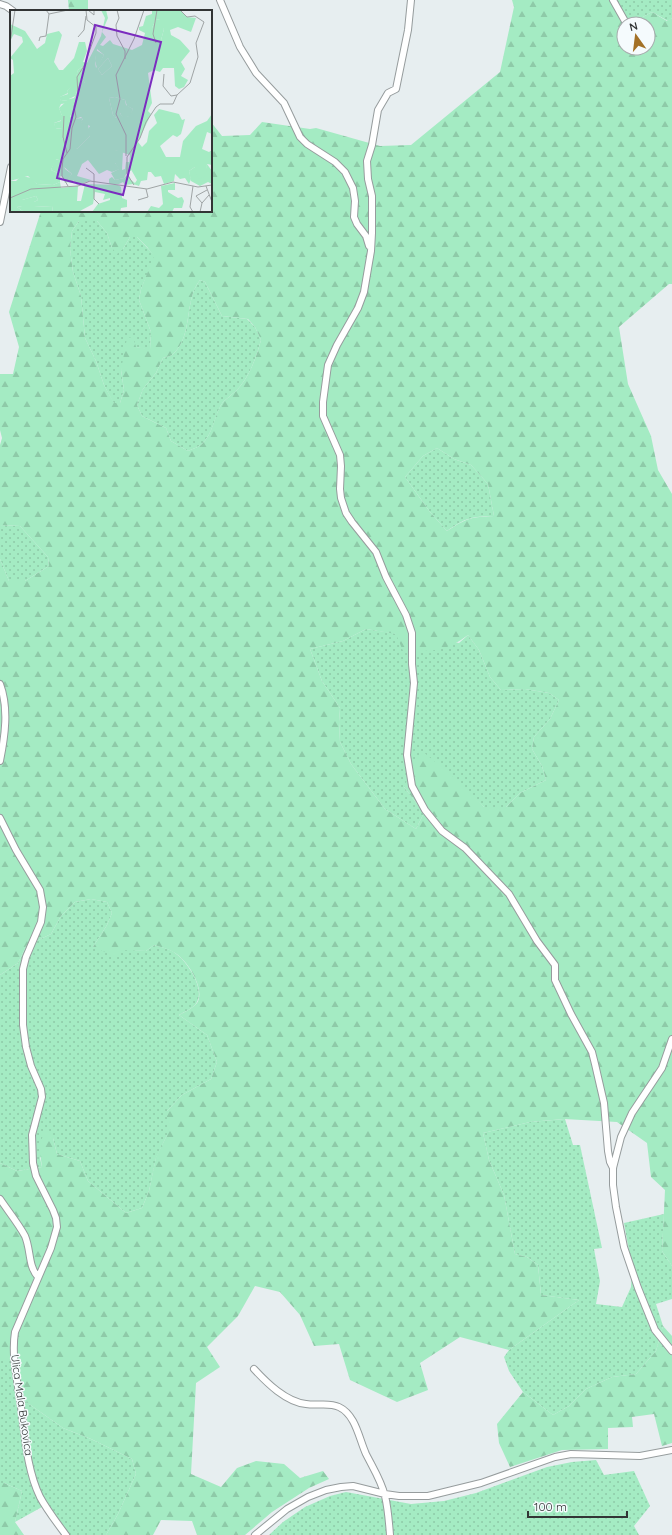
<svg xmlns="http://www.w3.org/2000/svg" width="672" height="1535" font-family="Quicksand,sans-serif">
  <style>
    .grass { fill: url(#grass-dots) }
    .forest { fill: url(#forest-firs); fill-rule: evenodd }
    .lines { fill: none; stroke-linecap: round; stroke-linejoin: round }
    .minor-casing { stroke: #969c9d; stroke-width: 8 }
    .minor { stroke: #fff; stroke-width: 6 }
    .labels { text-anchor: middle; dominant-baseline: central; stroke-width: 3; stroke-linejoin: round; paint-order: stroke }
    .street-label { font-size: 11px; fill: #323535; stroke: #f5fbfd }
    .inset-road { fill: none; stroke: #9fa4a5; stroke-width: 1 }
    .view { fill: #7b2cbf; fill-opacity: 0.15; stroke: #7b2cbf; stroke-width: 2 }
    .inset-edge { fill: none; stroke: #323535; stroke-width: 2 }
  </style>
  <defs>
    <pattern id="grass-dots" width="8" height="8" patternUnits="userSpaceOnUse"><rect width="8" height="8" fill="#a4ebc3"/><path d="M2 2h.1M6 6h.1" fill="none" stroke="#8ecaa8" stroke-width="1.8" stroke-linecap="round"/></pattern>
    <pattern id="forest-firs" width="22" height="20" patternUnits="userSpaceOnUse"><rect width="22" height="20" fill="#a4ebc3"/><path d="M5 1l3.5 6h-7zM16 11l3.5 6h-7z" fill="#8ecaa8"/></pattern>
  </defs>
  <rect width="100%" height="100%" fill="#e7eef0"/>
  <path class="grass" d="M615,0H672V18L668,21L652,12L630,24H624V26Z
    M79,221H97L107,233L112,248L123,249L130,237H137L155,256L141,289L139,300L151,332L150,350L136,347L121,370L124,390L120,403L114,404L104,385L96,361L85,338L81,296L73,272L70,249L72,231Z
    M200,280L205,282L222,316L247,319L255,327L261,340C256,358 250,376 237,390C232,395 225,399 221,405C214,418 213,433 202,444C199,447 192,449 188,451L171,441L166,428L142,416L137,405L143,389L156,373L163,358C166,357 172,356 174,353C193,336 184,299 200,280Z
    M437,448L454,459L471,465L488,484L494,516C471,517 467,517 447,531L430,512L405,477L423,456Z
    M0,525L20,526L48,557L49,566L25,581H9L0,559Z
    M366,629L459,643L468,635L479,650L490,677L501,690L525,689L549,693L559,700L550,719L534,737L532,749L542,766L546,780L520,793L506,807H484L468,793L404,787L424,813L416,829L385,809L351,764L340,742L339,722L340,708L322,681L310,649L343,641Z
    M91,899L107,902L112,913L107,925L93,947L146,951L154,945C161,947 170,949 175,953C187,961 205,988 197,1002C194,1008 184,1012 179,1015L207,1035L217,1062L211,1079L182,1095L167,1111V1135L156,1158L149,1191L142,1208L126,1213L88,1181L80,1161L57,1154L53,1138L40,1158L42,1167L17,1171L0,1163V975L18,963L26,946L51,934L61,916L75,902Z
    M565,1119L573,1145H580L602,1248L594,1249L600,1281L596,1304L622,1307L631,1287L632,1268L624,1223L664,1214L662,1251L672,1266V1299L656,1304L663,1326L656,1351L636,1374L612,1377L586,1389L569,1406L553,1415L523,1392L509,1371L504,1357L509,1350L579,1300L541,1295L538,1265L527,1257L515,1254L504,1195L489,1160L483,1133L530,1122Z
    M0,1359H16L22,1399L63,1428L91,1439L132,1459L136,1474L118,1514L106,1535H63L42,1507L15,1522L22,1491L4,1483H0Z
    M596,1460L604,1475L634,1471L650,1506L634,1526L639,1535H269L283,1522L305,1507L330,1496L346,1492L411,1504L444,1501L476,1493L547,1467L572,1462Z"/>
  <path class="forest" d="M68,0H88V11H69Z
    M512,0H615L624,26V48H648V24H630L652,12L667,21L672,18V284H669L619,327L628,384L651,436L658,470L672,494V1266L662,1251L665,1190L651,1177L647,1143L617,1122L564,1119L530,1122L483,1133L489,1160L504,1195L515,1254L527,1257L538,1265L541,1295L579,1300L509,1350L460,1337L420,1363L428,1390L397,1402L350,1380L339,1344L314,1346L300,1315L280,1292L255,1286L238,1316L207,1347L220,1367L196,1383L191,1474L221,1487L237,1468L256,1461L284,1464L300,1478L323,1471L329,1479L309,1488L272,1512L245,1535H197L192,1521L161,1520L153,1535H106L118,1514L136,1474L132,1459L91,1439L63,1428L22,1399L16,1359H0V1163L17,1171L42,1167C40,1155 39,1140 46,1129L53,1138L57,1154L80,1161L88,1181L126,1213L142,1208L149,1191L156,1157L167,1135V1111L182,1095L211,1079L217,1062L207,1035L179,1015C185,1012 193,1008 197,1003C206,989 187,960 175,953C169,949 161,947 154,945L146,951L121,950L116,957L93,947L107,925L112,913L107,902L91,899L75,902L61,916L51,934L26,946L18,963L0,975V559L9,581H25L49,566L48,557L20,526L0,525V445L2,438L0,430V374H13L19,347L9,312L41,211H211V122L222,136L250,135L262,122L310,129L316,128L380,146L411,145L500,72L514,7ZM79,221H97L107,233L112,248L117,254L123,249L130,237H137L147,247L154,256L141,289L139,300L151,332L150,349L136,347L133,337L127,338L121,370L124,390L120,403H114L104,385L96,361L85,338L81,296L73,272L70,249L72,231ZM200,280L205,282L222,316L248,319L255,327L261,340C256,358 250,376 237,390C232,395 225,399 221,405C214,417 213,433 202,444C199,447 192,449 188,451L171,441L166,428L142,416L137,405L143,389L156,373L163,358C166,357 172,356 174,353C193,336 184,299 200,280ZM437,448L454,459L471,465L488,484L494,516C471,517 467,518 447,531L430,512L405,477L423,456ZM366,629L396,634L403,651C431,651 444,653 468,635L479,650L490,677L501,690L525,689L549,693L559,700L550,719L534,737L532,749L542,766L546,780L520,793L506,807H484L450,774L422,751L415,761L404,787L424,813L416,829L385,809L351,764L340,742L339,722L340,708L322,681L310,649L343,641Z
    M663,1326L672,1336V1443L662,1446L654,1414L632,1417L633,1427L608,1428V1449L562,1450L510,1467L499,1443L497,1424L523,1392L553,1415L569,1406L586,1389L612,1377L636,1374L656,1351Z
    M0,1483H4L22,1491L15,1522L24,1535H0Z"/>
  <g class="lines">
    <g class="minor-casing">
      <path id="minor" d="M220,0L240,47L256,73L284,103L300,137L307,144L335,162L345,172L353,188L355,201L354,217L357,224L366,236L369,246
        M411,0L408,30L396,89L388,93L378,110L372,145L367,161L368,179L372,196V233L371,251L364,292L358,308L337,345L328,365L323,402V416L340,455L341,466L340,489L341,498L346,513L352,522L376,552L386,577L406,615L412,633V664L414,683L407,755L412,786L425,810L442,831L465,848L509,894L537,941L555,965V980L571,1014L592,1052L595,1064L604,1103L608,1151L610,1162L613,1168
        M613,0L626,23
        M0,4L6,6L13,11
        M0,222L11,167
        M0,684C9,708 5,736 0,761
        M0,818L16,850L40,890L43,907L41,922L26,957L23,969V1025L26,1047L31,1066L41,1089L42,1097L32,1135L33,1163L36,1176L53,1210L56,1218L57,1227L51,1248L15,1332C11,1357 18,1382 21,1407C25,1437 27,1470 40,1497C47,1510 57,1523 66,1535
        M672,1039L662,1068L632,1113L621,1137L613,1168V1185L616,1207L624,1247L638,1288L655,1330L672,1351
        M0,1199C8,1211 18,1223 25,1236C31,1250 28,1266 38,1277
        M254,1369C267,1383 286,1402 306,1404C318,1406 329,1402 339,1407C356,1415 359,1439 366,1454C373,1468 381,1480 385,1496C388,1508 389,1522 390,1535
        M255,1535L287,1509L308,1497L326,1490L341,1487L353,1486L385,1494L399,1496H428L481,1483L555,1457L571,1454L640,1456L672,1450"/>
    </g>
    <use href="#minor" class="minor"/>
  </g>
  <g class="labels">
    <g class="street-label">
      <text transform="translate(22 1405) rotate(82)">Ulica Mala Bukovica</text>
    </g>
  </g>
  <g transform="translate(10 10)">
    <rect width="202" height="202" fill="#e7eef0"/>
    <path d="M146,9L150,10L154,19L150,34H146L142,18ZM86,40L94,45L87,58L85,51ZM98,48L102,56L92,65L88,59ZM72,57L74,59L71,67L75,73H71V71L65,86L59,89L62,92L60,109L73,108L71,112L78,114L80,126L67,139L52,128V118L45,119L44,113L51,111L52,106L49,98L58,90L51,91L49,87L58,84L57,81L63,75L68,60ZM105,87L115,90L116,95L123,99L120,106L113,108L110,103L105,108L103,105L99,88ZM105,140L113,141L112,160L115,159L116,152H120L121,161H118L114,168L105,170L101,163L109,159L105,153ZM45,149L53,151L55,159L62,164L55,173L52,166L48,167L50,164L41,160ZM197,154L202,161V174L198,172L190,176L181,171L179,161L185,157L191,167L195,164ZM11,166L22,168L27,174L43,175L50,172L51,178L68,176L67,191H71L75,174L108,175L111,177L112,188L117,190V197L111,198L110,202H82L88,194L100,190V188L93,190L95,184L85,182L83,194L68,202H43L42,196L24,197V192L28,190L26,186L12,190V196L7,197L14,202H0V171H6Z" fill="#a4ebc3"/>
    <path d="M91,0H96L98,8L92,22L96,27L90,35L93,36L100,30L103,34L122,40L132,35L135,23L129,20V17L133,16L136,6L142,4V0H170L177,7L186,8L181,22L168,17L160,20L161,25L170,30L180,41L171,52L175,59L171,66L178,70L174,77L169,79L165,76L164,58H153L150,62L144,60L138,63L142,93L138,101L141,104L128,132L132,137L137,132L139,121L147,113L144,105L149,99L169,104L172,110L175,109L171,124L167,127L163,125L150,136L156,147H170L173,131L186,116L197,111L202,104V124L197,122L192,139L199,142L202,140V155L197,154L196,166L189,169L185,162V157L179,161L181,169L179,174L175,168L170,169L165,164L164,171L154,174L151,166L145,167L141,162H138L137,170L131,171L129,176L123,174L115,175L113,172L109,174H99V169L102,167L105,170L114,168L118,164L121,170L125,173L127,170L119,156L120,145L105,140V153L110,159L102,162L97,160L89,164L78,150L72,154L67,166L81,170L71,174L67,175L63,170V173L55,172L62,164L52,155V151L46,149L41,160L50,164V172L43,175L27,174L18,166L0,171V66L4,63L3,50L0,48L13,32L12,27L4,24L0,31V14L15,21L27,39L35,33L37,24L49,21L52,25L44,52L49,60H53L64,48L69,32H75L77,41L73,52L77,53L91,26L95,8ZM146,9L150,10V15L154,19L150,34H146L145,20L142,18ZM87,39L94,45L86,58L85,51ZM98,48L102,56L92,65L88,59ZM72,57L74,59L71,67L75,73L68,71V79L64,88L59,89L61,97L57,101L61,106L57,112L71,107L73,109L70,112L80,116L77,121L80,126L67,139L62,130L57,132L52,128V118L46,119L44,113L52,110L53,108L49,98L51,94L58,93V90L51,91L50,87L58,83L57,81L64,75L68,60ZM105,87L115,90L117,96L123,99L119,106L113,107L108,101L106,108L103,105L99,88ZM165,173V180H158V182L168,188L172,187L174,191L172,198H164L162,202H137L141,196L149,198L153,194L151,176ZM26,186L28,190L24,192V197L42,196L43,202H14L7,197L12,196V190Z" fill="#a4ebc3" fill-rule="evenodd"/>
    <path class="inset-road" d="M36,0L39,4L58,0M78,0L84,5V0M107,0L109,8L106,15L107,26L115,41V49M68,27L74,20L76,6M29,31L30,27L36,26L39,4M0,33L5,0M146,33L143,24L147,0M154,64L153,76L161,86L167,85M54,106L53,127L57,143M116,146V125L106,104L110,89L106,65L124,29L134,0M76,158L84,164V189L89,194M124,175L117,164V147L130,128L136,112L146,97L150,94H163L167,85L180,73L188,47L186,33L194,12L185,6L177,7L170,0M58,176L52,166V158L53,149L60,139L62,118L66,107L64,96L68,85L67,67L74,56L86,23V17L77,10L76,0M196,176L202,192M0,188L21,179L68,176L80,171L137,179L163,172L188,177L202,175M128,190L138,187L136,179M192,193L186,186L197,180M183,202L180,197L183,176M190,202L192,193L199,185"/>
    <path class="view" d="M85,15L151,32L113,185L47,168Z"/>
    <rect width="202" height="202" class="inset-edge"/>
  </g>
  <g transform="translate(636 36) rotate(346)"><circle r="19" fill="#f5fbfd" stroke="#a7acad"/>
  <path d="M0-3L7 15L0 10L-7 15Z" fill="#a37127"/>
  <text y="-6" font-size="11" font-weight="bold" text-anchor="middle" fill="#323535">N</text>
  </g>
  <path d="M528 1511v6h99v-6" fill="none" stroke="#323535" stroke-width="2"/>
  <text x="534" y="1511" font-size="12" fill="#323535" stroke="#f5fbfd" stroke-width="3" paint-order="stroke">100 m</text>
</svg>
